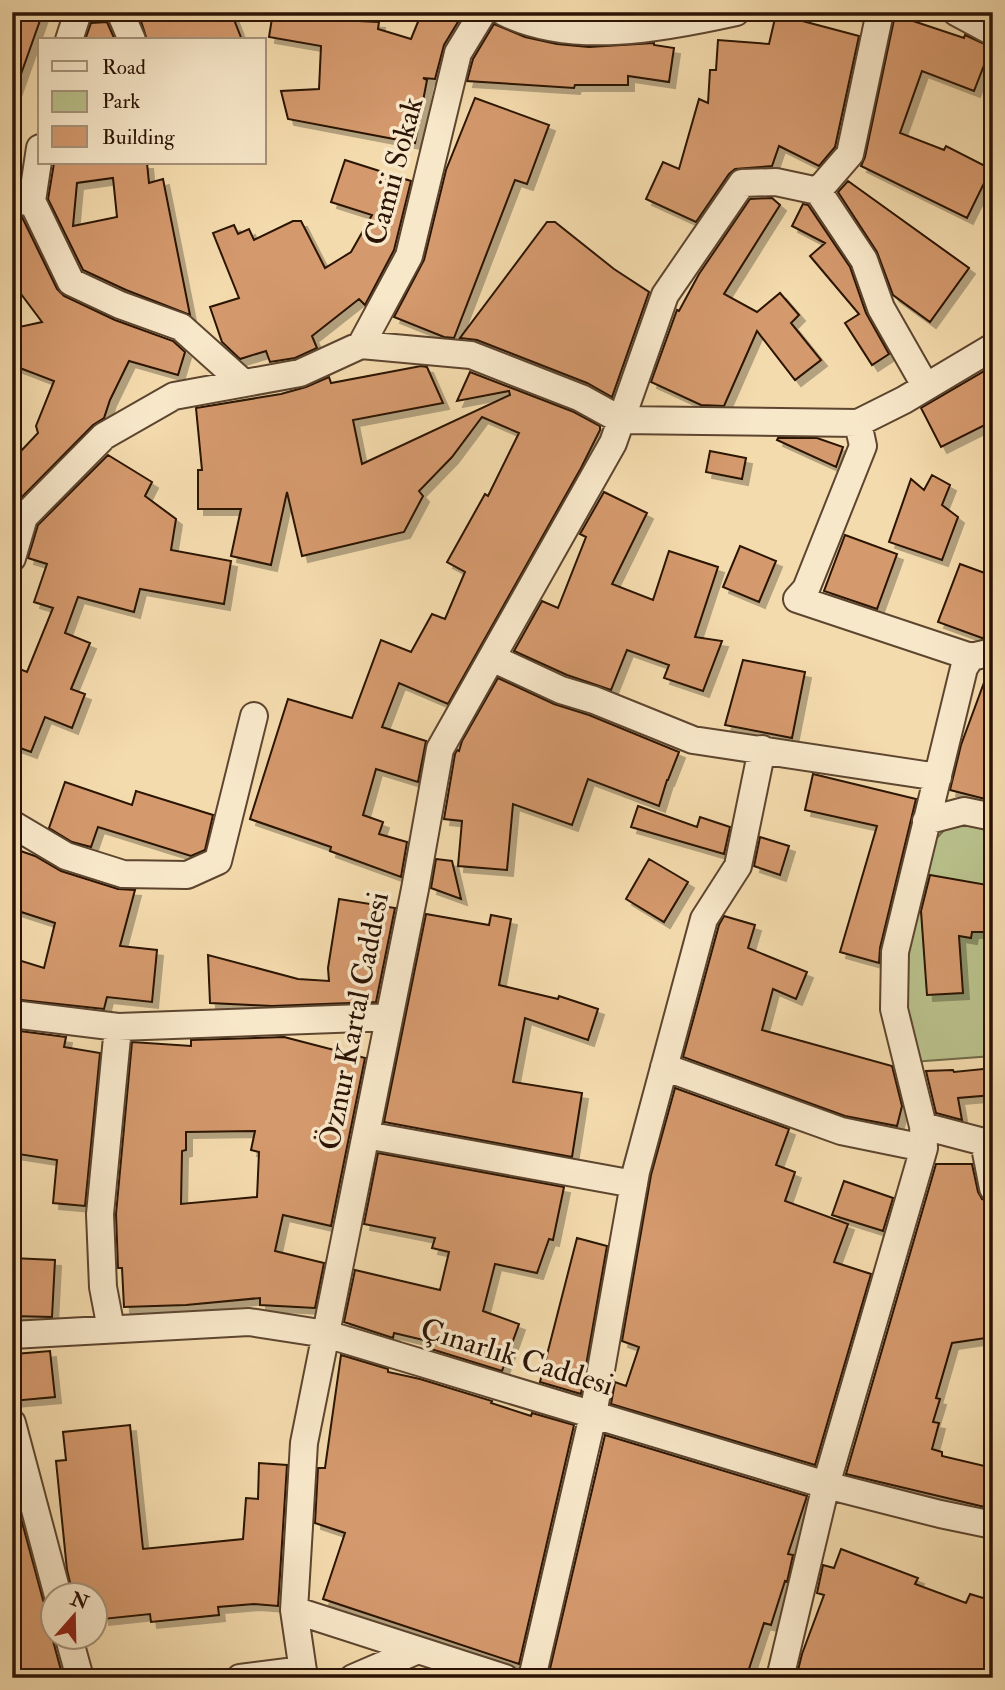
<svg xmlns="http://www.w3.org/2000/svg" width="1005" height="1690" font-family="'IM FELL Double Pica',serif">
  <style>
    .green { fill: #b9c18b; stroke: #726a48; stroke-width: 2 }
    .building { fill: #d4996d; stroke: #2b1305; stroke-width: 2; fill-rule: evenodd; filter: url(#shadow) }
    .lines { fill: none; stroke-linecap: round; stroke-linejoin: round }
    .minor-casing { stroke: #5d452f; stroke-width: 30 }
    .minor { stroke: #f8e8ca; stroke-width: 26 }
    .labels { text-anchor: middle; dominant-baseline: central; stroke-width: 7; stroke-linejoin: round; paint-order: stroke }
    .street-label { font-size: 30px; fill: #2b1305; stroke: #f8e8ca }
  </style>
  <defs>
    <filter id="shadow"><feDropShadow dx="6" dy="6" stdDeviation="0" flood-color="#0004"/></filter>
  </defs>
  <rect width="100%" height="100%" fill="#f4dbad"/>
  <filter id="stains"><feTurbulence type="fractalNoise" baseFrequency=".00286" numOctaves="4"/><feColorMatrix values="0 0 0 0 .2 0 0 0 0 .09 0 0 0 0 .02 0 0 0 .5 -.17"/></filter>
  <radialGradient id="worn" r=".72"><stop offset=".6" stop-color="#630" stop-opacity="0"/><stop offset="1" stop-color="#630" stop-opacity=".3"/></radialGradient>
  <path class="green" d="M993,821V1056L912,1062L900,1008L904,952L932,843L949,825Z"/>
  <path class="building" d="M12,12H43L15,91L12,90Z
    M145,12H231L242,40H147L140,18H147Z
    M273,12H319L318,19L379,22L378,29L411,39L422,12H464L444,45L435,79L423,78L427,80L415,143L288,119L281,91L319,89L321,46L269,37Z
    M558,12H648L589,15Z
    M776,14L859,36L835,147L819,166L779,146L772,166L735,169L729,174L696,222L646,199L663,162L679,169L699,99L708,103L710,70H716L718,40L769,44Z
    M895,15L964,38L965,35L991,47L974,91L922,71L900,133L944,150L946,146L991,169L967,218L861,166L865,157Z
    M107,22L115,40H85L91,23Z
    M494,24L525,37L557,44L589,47L654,43V45L674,48L669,82L628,76V85H575L574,88L467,81L473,59Z
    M475,98L549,125L527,184L515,180L454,338L444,337L394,317L424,260L446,170Z
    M345,160L411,181L394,250L365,305L359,299L312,336L317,348L295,358L270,362L266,351L240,359L222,342L210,307L239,298L213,233L234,225L238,234L249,229L254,240L293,221H301L325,268L351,252L372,215L331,202Z
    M54,163H147L149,183L163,179L190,315L126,290L83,270L48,199ZM113,178L117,217L73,226L77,183Z
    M848,181L969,268L930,322L893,295L877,252L838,192Z
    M772,198L780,205L724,294L757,312L780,293L799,315L791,323L821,360L795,380L757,331L724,406L701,405L651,382L677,310L679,311L699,274L750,199Z
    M803,204L808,205L850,267L866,313L889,354L872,365L845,323L859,314L810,256L825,243L792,226Z
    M22,217L57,289L64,296L115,320L173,341L185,352L178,375L129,361L110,400L104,418L93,425L18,501L12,502V451H21L38,433L36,426L54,381L12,365V346L19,327L42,322L12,282V218Z
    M547,222H555L614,269L649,292L612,397L587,383L477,340L460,338Z
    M421,366L427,367L443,403L353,420L362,464L510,395L509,391L457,401L470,372L574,412L600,426V430L581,468L448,704L399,683L382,727L426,741L418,782L376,769L363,815L383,822L379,834L407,842L401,877L330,851L331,847L250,819L288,699L352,718L381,640L411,652L432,614L445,619L465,572L447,562L485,494L488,496L519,433L482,417L452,457L419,491L423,496L404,532L302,556L287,492L271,565L231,556L241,509H198V470H202L196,408L281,394L306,387L329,377L331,383Z
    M993,366V421L941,447L921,408Z
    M778,438H817L843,447L836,467L777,440Z
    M710,451L746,458L742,479L706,472Z
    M108,455L152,482L145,496L176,519L171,550L231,561L224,604L140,589L134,612L78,597L65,633L90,643L71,689L85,694L72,728L45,717L31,752L12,745V666L27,672L53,608L34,602L47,564L28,558L38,525Z
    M932,475L950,485L942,505L958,517L942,560L889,542L911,479L924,490Z
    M604,492L647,513L612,584L653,600L669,551L718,567L695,637L722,641L703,691L664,678L669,665L627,650L611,690L567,675L514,651L542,601L558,608L586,537L580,534Z
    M845,535L897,554L877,609L824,591Z
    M740,546L776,561L759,602L723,587Z
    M960,564L993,576V637L982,638L938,622Z
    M743,660L805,672L792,738L725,725Z
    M993,668V801L950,790L961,745L989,669Z
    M498,678L554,704L589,715L679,752L668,780H667L659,806L588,779L572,825L513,804L507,870L458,866L462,821L444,819L455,754L457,750L459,751L462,741Z
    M813,774L916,799L880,948L879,963L840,952L877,826L805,810Z
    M65,782L132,805L136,791L213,815L205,850L191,856L98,827L91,847L72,842L49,828Z
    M638,806L697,827L700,817L730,827L724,854L631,827Z
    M760,837L789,846L780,875L754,866Z
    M12,848L35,856L61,871L118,889L135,890L120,946L157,950L152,1002L107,997L104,1009L12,999V958L44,968L55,923L12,909Z
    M436,859L452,861L461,899L431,888Z
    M649,859L688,882L664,922L626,899Z
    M930,875L993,886V932H972L971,938L959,936L963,993L927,995L921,911Z
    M339,899L395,908L376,1002L272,1006L210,1003L208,955L298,979L329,981L328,968Z
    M426,914L489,925L491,915L511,919L499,985L558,999L559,996L598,1009L588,1040L525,1018L513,1082L582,1093L572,1157L384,1122Z
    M724,916L755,925L748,948L807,972L796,999L773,989L762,1030L892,1066L902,1106L897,1126L845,1116L683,1057L719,925Z
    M12,1030L66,1037L64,1047L100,1053L85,1206L53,1203L57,1160L12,1153Z
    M284,1037L365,1058L331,1226L283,1215L275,1251L324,1263L315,1308L260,1305V1298L186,1305L124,1307L122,1268H118L116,1214L132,1042L191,1046V1040ZM255,1131L251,1150L259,1152L257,1197L181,1204L182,1151L186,1150V1132Z
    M993,1068V1095L958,1098L962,1120L936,1113L926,1071L953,1070L954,1072Z
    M675,1088L789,1129L776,1165L795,1172L785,1201L848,1224L834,1262L871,1274L815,1465L611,1404L615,1382L626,1386L639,1347L622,1341L651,1175Z
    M378,1153L564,1187L553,1240L549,1239L537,1273L495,1264L483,1311L519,1324L502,1371L431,1349L432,1342L394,1333L393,1338L344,1322L355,1270L440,1290L449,1252L432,1248L435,1238L364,1224Z
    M936,1164H972L978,1192L982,1199L991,1203L993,1337L952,1343L936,1398L940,1399L933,1422L939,1423L932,1449L942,1452V1456L993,1468V1509L846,1474Z
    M844,1181L893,1198L883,1231L832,1215Z
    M577,1238L607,1246L581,1394L540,1382Z
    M12,1258L55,1260L52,1317L12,1316Z
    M50,1351L55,1397L12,1401V1369H19L15,1354Z
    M341,1355L388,1369V1372L420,1379L492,1401L491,1403L531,1416L532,1413L574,1425L519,1664L323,1599L345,1533L315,1523L318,1468H325Z
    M130,1425L143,1549L243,1539L246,1498L258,1499L259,1463L287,1465L278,1606L254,1604L218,1607L219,1615L151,1622L150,1614L103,1619L101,1600L94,1601V1595H73L67,1570L56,1461L66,1460L63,1432Z
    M605,1435L807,1496L788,1554L793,1555L787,1582L785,1581L771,1625L764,1623L746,1678H566L549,1673Z
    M12,1485L43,1600L46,1607L52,1611V1637L62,1674L45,1678H12Z
    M841,1549L918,1578L915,1584L966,1603L970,1594L993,1601V1678H796L802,1654L824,1595L817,1593L823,1565L834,1568Z"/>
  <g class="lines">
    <g class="minor-casing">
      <path id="minor" d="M120,12L132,40
        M504,12C572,46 664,28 736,12
        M956,12L993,32
        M69,40L78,12
        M818,191L864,260L881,308L926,387
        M32,201L40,148
        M12,202L32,201L71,282L120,305L181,327L239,379L241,383
        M361,345L409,256L458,53L483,12
        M858,423L863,446L806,589L797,599L971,657
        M12,519L24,517L104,436L174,396L300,373L361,345L471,355L581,398L621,420L858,423L904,400L993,347
        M12,558L24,517
        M492,658L561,690L594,700L693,740L938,777
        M926,821L964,811L993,817
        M12,824L66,856L123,874L187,875L218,861L254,716
        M12,1014L118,1027L389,1017
        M664,1067L841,1131L924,1148
        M923,1126L984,1142L993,1188
        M366,1135L634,1184
        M111,1329L103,1287L100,1214L118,1027
        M12,1335L249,1322L326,1334L826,1485L940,1514L993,1525
        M12,1423L58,1596
        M294,1610L505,1678
        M69,1638L80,1678
        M240,1678L303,1670
        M304,1678L294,1610L304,1443L415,889L440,749L613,443L665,295L742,183L776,182L818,191L850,154L880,12
        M353,1678L418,1650
        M532,1678L593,1415L636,1172L704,919L738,866L762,749
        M780,1678L826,1485L924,1148L923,1126L894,1009L895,952L964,668L971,657L993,652"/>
    </g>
    <use href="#minor" class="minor"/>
  </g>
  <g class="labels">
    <g class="street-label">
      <text transform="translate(394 171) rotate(-75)">Camii Sokak</text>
      <text transform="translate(354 1021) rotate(-79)">Öznur Kartal Caddesi</text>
      <text transform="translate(517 1357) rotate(17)">Çınarlık Caddesi</text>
    </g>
  </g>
  <rect width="1005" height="1690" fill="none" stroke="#f4dbad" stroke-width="42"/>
  <rect x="14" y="14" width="977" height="1662" fill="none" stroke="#2b1305" stroke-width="3.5"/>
  <rect x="21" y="21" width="963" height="1648" fill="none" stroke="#2b1305" stroke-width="2"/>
  <rect x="38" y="38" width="228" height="126" fill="#f8e8ca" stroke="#a6937b" stroke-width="2"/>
  <rect x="52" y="61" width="35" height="10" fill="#f8e8ca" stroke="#a6937b" stroke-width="2"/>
  <text x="102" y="74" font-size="21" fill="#2b1305">Road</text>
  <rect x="52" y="91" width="35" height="21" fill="#b9c18b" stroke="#a6937b" stroke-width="2"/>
  <text x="102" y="108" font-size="21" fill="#2b1305">Park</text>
  <rect x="52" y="126" width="35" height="21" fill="#d4996d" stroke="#a6937b" stroke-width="2"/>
  <text x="102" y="144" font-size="21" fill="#2b1305">Building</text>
  <g transform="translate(74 1616) rotate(20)"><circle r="33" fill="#f8e8ca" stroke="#a6937b" stroke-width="2"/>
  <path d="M0-5L12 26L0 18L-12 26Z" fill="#8f2418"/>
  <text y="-10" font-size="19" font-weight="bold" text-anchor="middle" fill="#2b1305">N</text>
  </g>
  <rect width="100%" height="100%" filter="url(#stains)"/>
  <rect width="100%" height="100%" fill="url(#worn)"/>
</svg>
